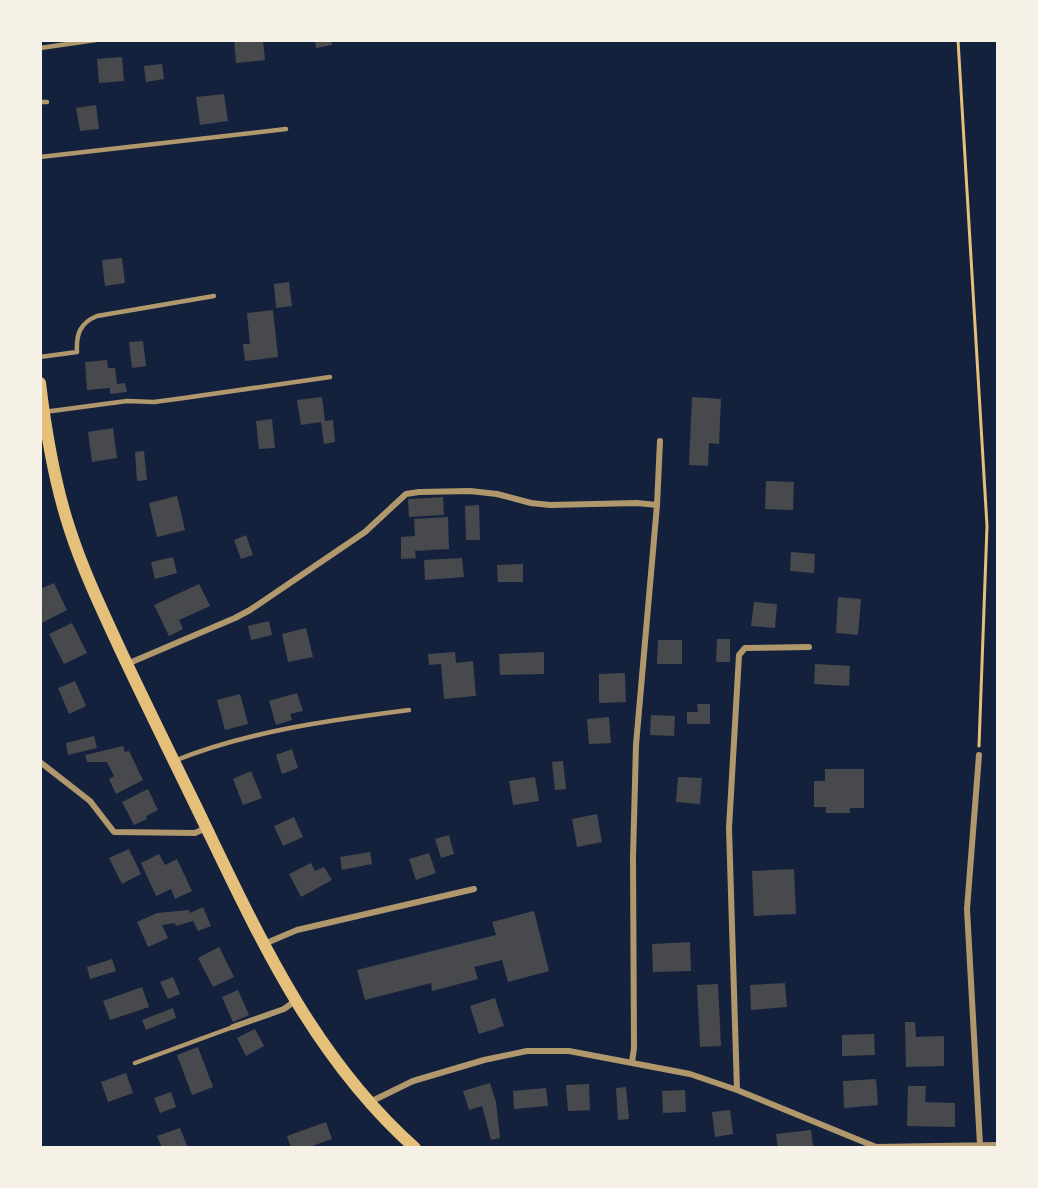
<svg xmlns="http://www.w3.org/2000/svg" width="1038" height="1188" font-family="'IBM Plex Sans',sans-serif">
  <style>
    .building { fill: #48494c }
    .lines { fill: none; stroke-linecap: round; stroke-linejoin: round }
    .path { stroke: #e5c07b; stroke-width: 3 }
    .service { stroke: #b1986c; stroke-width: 4.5 }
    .minor { stroke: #b1986c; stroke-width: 6 }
    .secondary { stroke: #e5c07b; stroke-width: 12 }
  </style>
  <rect width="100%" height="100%" fill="#14213d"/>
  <path class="building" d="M234,40H263L265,60L236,63Z
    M315,40H331L332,45L316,48Z
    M122,57L124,81L99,83L97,59Z
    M162,64L164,79L146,82L144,66Z
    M224,94L228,121L200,125L196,97Z
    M96,105L99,129L80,131L76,108Z
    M122,258L125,283L105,286L102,260Z
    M289,282L292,306L276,308L274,284Z
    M273,310L278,357L245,361L243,344H250L247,313Z
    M143,341L146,366L132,368L129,342Z
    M107,360L108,368H115L117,384L125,383L127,392L110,394V388L87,390L85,362Z
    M322,397L325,421L333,420L335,442L324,444L321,422L301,425L297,400Z
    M692,397L721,399L719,444L709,443L708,466L689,465Z
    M272,419L275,448L259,449L256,421Z
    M113,428L117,458L92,462L88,432Z
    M144,451L147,480L137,481L135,452Z
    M766,481L794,482L793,510L765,509Z
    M177,496L185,530L157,537L149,503Z
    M443,497L444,515L409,517L408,499Z
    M479,505L480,540H466L465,506Z
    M448,517L449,549L415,551L416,558L401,559V537L415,536L414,519Z
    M246,535L253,555L241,559L234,540Z
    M791,552L815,554L814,573L790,571Z
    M173,557L177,573L155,579L151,562Z
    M462,558L464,577L425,580L424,560Z
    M523,564V582H498L497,565Z
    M54,583L67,610L40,624V613L43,612L40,605V589Z
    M199,584L210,606L179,620L183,629L169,636L154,605Z
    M838,597L861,599L858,635L836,633Z
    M754,602L777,604L775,628L751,626Z
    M269,621L272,635L251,640L248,626Z
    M72,623L87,653L64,664L49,634Z
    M306,628L313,657L288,662L282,634Z
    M717,639H730V662H716Z
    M658,640H682V664H657Z
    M455,652L456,663L473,661L476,696L444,699L441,664L429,665L428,654Z
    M544,652V674L500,675L499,654Z
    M815,664L850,666L849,686L814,684Z
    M625,673L626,702L599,703V674Z
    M75,681L86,706L69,714L58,688Z
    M297,693L303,711L290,714L292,720L276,725L269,701Z
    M240,694L248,724L225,730L217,700Z
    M697,704H710V724H687V712H698Z
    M651,715L675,716L674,736L650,735Z
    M609,717L611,743L589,744L587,719Z
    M94,736L97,748L68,755L66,743Z
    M123,746L125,752L129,751L143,780L116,794L109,779L114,776L107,762H87L85,755Z
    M292,749L298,768L282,774L276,755Z
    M563,761L566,789L555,790L552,762Z
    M825,769H864V808H850V813H826V807H814V781H825Z
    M251,771L262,798L243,805L233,779Z
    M535,777L539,801L513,805L509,781Z
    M678,777L702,778L700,804L676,802Z
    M148,789L158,810L146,816L147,819L134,825L122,802Z
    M597,814L602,842L577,847L572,819Z
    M294,817L303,837L283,846L274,826Z
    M449,835L454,854L441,858L435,839Z
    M129,849L141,874L122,884L109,858Z
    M370,852L372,864L342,870L340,857Z
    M429,853L436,873L416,880L409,859Z
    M159,854L165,865L177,859L192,891L175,899L171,889L156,896L141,863Z
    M311,863L315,871L324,867L332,880L301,897L289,874Z
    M794,869L796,914L754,916L752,871Z
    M203,907L211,926L198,931L193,921L176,926L175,923L162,925L168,938L148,947L137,922L157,913L189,910L190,913Z
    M534,911L549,971L508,982L502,960L474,967L478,979L432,991L431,983L365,1000L357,970L496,935L492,922Z
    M690,942L691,971L653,972L652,944Z
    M219,947L234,977L213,987L198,958Z
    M112,959L116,971L90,979L87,967Z
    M173,977L180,994L168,999L160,982Z
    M785,983L787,1007L751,1010L750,985Z
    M718,984L721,1046L700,1047L697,985Z
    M142,987L149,1007L110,1020L103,1001Z
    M238,990L249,1015L233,1022L222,997Z
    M495,998L504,1026L479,1034L470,1006Z
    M173,1008L176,1018L146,1030L142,1020Z
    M905,1022H915L916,1037L944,1036V1066L906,1067Z
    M255,1029L264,1046L246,1056L237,1038Z
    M874,1034L875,1055L842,1056V1035Z
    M198,1047L213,1087L192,1095L177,1055Z
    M126,1073L133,1093L108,1102L101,1082Z
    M876,1079L878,1105L844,1108L843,1081Z
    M490,1083L496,1102L500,1138L491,1140L482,1106L469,1110L463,1091Z
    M589,1084L590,1110L568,1111L566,1085Z
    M908,1086H926L925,1102L955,1103V1127L907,1126Z
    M626,1087L629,1119L618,1120L616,1088Z
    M546,1088L548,1106L514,1109L513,1091Z
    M685,1090L686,1112L663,1113L662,1091Z
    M171,1092L176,1107L160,1113L154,1098Z
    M730,1110L733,1134L715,1137L712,1112Z
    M326,1122L332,1139L306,1148H291L287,1136Z
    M180,1128L188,1148H162L157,1136Z
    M811,1130L813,1146L778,1148L776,1134Z"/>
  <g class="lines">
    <path class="path" d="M958,40L987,526L979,746"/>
    <path class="service" d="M40,48L96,40
      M40,102H47
      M40,157L286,129
      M40,357L77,352C76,334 80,323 97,316L214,296
      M44,412L127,401L154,402L184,398L330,377
      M174,761C248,731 331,720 409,710
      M135,1063L233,1027"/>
    <path class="minor" d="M657,505L660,441
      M127,664L235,618L250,610L365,532L406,494L419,492L470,491L497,494L531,503L550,505L637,503L657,505L636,745L633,857L634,1048L632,1062
      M979,755L967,909L980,1145
      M40,762L90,801L114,832L195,833L206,828
      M264,944L297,930L474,889
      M233,1027L284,1009L295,1001
      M737,1090L729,828L739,655L745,648L809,647
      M370,1102L413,1081L484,1060L527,1051H569L690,1074L737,1090L876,1147L998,1145"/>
    <path class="secondary" d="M40,383C46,433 54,482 70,530C83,570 101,608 119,647C142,696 166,745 190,794C252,921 307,1052 415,1148"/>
  </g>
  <rect width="1038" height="1188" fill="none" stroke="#f6f1e7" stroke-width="84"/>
</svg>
